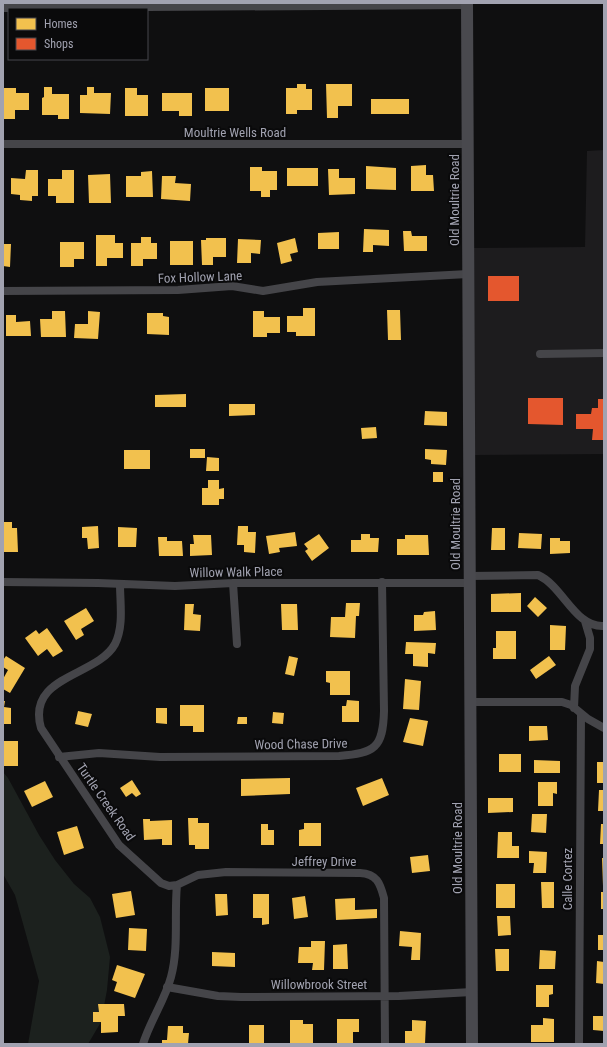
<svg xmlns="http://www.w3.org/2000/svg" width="607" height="1047" font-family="'Roboto Condensed',sans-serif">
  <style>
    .built { fill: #1d1c1e }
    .green { fill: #1c211e }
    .homes { fill: #f2c14e }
    .shops { fill: #e4572e }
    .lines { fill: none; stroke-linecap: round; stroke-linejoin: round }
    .minor { stroke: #454549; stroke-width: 8 }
    .secondary { stroke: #49494e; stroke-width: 12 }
    .labels { text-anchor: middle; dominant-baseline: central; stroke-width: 4; stroke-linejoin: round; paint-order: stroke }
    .street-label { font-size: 13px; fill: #a1a2b0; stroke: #0a0a0b }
  </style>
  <rect width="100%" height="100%" fill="#0f0f10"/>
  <path class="built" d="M604,150V454L474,455L473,248L585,247L587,151Z"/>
  <path class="green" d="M3,772L8,778L39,835L55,860L74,884L90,898L100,917L110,957L107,990L101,1022L88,1044H28L39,981L15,895L3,874Z"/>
  <path class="homes" d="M297,84H306V89H312V110H297V114H286V88H297Z
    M326,84H352V106H338V118H327Z
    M44,87H52V94H69V119H58V115H42V98L44,97Z
    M87,87H94V93H111L110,114L80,113V95H87Z
    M3,88H16V93H29V110H15V119H3Z
    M125,88H137V95H148V116H125Z
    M205,88H229V111H205Z
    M162,93H192V116H179V111H162Z
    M371,99H409V114H371Z
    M426,165V175H433L434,191H411V166Z
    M366,166L396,168V190L366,189Z
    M250,167H262V171H277V190H270V197H261V191H250Z
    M287,168H318V186H287Z
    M328,169H339V178H355V194L329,195Z
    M26,170H38V196H32V201L20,200V195L11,194V178L25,179Z
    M62,170H74V203H56V196H48V179H62Z
    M152,171L153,197H126V176H141V172Z
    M110,174L111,203H89L88,175Z
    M162,176H176L175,183L191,184L190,201L161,199Z
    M364,229L389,230V246L373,245V252H363Z
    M403,231H411L412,236H427V251H404Z
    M339,232V249H318V233Z
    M96,235H115V243H123V258H107V266H96Z
    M141,237H151V243H157V259H143V266H131V243H141Z
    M206,238H226V257H213V265H202L201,240H206Z
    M295,238L298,252L290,254L292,261L281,264L277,243Z
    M238,239L261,240L260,254L251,253V263H237Z
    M170,241H193V265H170Z
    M60,242H84V259H74V267H60Z
    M3,244H11L10,267L3,266Z
    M303,308H315V336H296V332H287V316H303Z
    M387,310H400L401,340H388Z
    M52,311H65L66,337H41L40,319H52Z
    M88,311L100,312L98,339L74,338L75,324H88Z
    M253,311H264V317H280V333H267V337H253Z
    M147,313H163V316L169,317V335L147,334Z
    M6,315H16V322L30,321L31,336H6Z
    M186,394V407H155V395Z
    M229,404H255V415L229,416Z
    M425,411L447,412V426L424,425Z
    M376,427L377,438L362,439L361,428Z
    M190,449H205V458H190Z
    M425,449L447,450L446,465L431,464V460L425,459Z
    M124,450H150V469H124Z
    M207,457L219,458V471H206Z
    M433,472H443V482H433Z
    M208,480H219V489L224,488V499H219V505H202V488H208Z
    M3,522H12V528H17L18,552H3Z
    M98,526L99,548L88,549L87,538H82V527Z
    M238,526H248V532H256L255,553L244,552V545H237Z
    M118,527L137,528L136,547H118Z
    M492,528H505V550H491Z
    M295,532L297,546L279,548L280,552L269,554L266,536Z
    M519,533L542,534L541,549L518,548Z
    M319,534L329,548L312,561L305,551L308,549L304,544Z
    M361,534H370V538H379L378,552H351V540H361Z
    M193,535H211L212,555L190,556V544H194Z
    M405,535H428L429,555H397V539H405Z
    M158,537H167V541H182L183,556H159Z
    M550,538H560V541H570V553L550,554Z
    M521,593V612H491V594Z
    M535,597L547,608L538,617L527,606Z
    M346,603H360L359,616H356L355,638L330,637L331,617H345Z
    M185,604H194L193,614L201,615L200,631L184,630Z
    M281,604H297L298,630H282Z
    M86,608L94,621L81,629L84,635L76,640L64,621Z
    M435,611L436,630L414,631V615H423L424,612Z
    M550,625L566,626L565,650H550Z
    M47,628L63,651L53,657L47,649L38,656L25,638L36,630L39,634Z
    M496,631H516V659H493V648H496Z
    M406,642L436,643L435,654L428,653V667L413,666V654H405Z
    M6,656L25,668L10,693L3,689V679L8,670L3,667V660Z
    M289,656L298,658L294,676L285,674Z
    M549,656L556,665L536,679L530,670Z
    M326,671H350V695H330V683L326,682Z
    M405,679L421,681L419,710L403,709Z
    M347,700L359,701V722H342V706H346Z
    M3,701H5L4,707L11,708V724H3Z
    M180,705H204V732H193V726H180Z
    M156,708H167V724L156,723Z
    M78,711L92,714L88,727L75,724Z
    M273,712L284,713L283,724L272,723Z
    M238,717H247V724H237Z
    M410,718L428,721L423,746L403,742Z
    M529,726H547L548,740L529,741Z
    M3,741H18V766H3Z
    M499,754H521V772H499Z
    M534,760L560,761V773H534Z
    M597,762H604V783H597Z
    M290,778V794L241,796V779Z
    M382,778L389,795L363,806L356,788Z
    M132,780L141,794L136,797L132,793L126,797L120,788Z
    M45,781L53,797L32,807L24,791Z
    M538,782H557V794L553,793V806H538Z
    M599,790H604V811H598Z
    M488,798H513V812L488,813Z
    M532,814H547L546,833L531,832Z
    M188,818H198V823H209V849H195V845H189Z
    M143,819H150V821L172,820V845H162V839L144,840Z
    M304,823H321V846H299V830L304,829Z
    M261,824H268V830H274V845H261Z
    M601,824H604V844H600Z
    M77,826L84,848L64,855L57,832Z
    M498,832H512V846H519V858H497Z
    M529,851L547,852L546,873H533L534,863H529Z
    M428,855L430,871L412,873L410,857Z
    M602,858H604V886H603Z
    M541,882H554V908H542Z
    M496,884H515V908H496Z
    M131,891L135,915L116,918L112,894Z
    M601,892H604V909H601Z
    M215,894H227L228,915L216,916Z
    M253,894H269V924L262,925V918H253Z
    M305,896L308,917L294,919L292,898Z
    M355,898V910L377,909V918L336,920L335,899Z
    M497,916H510L511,935L498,936Z
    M129,928L147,929L146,951L128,950Z
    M400,931L421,933L420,960H411L412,947L399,946Z
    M598,935H604V950H598Z
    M311,941H325L324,970H312L313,963H298L299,947H311Z
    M347,944L348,969H333V945Z
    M495,949H509V971H496Z
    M540,950L556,951L555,969H539Z
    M212,952L235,953V967L212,966Z
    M597,961L604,962V984L596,983Z
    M117,965L145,974L135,998L114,991L117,982L112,980Z
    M536,985H553V994L549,995V1007H536Z
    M98,1004H124L125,1016H118V1032L101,1033V1022H93V1012H99Z
    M593,1016H604V1031L593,1030Z
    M543,1018L554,1019V1042H531V1025H543Z
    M337,1019H359V1032H353V1044H337Z
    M290,1020H303V1024H313V1044H290Z
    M412,1020L426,1021L425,1044H405V1031H412Z
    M249,1025H264V1044H249Z
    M168,1026H183V1033H189L188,1044H162V1040H167Z"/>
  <path class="shops" d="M488,276H519V301H488Z
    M528,398H563V425L528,424Z
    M598,399H604V440H592L593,429H576V414H591L592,408H598Z"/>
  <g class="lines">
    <path class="minor" d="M3,8L467,5
      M3,144H467
      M3,291L178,290L232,286L263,291L317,282L468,274
      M540,354L604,353
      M469,576L538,575C563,586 575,628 604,626
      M3,582L98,583L175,586L233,583H469
      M233,583L237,644
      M120,584C120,603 124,626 115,644C97,677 26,675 41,728L119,845L161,883L169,886L177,885L198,875L226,872L360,873C377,874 380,883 384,898L385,1044
      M470,702H562L571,705L588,719L604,728
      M574,708L575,686L590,649V638L585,621
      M59,757L99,753L160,757L339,756C375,753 383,748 384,711L382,582
      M167,987L218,996L241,997L399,996L472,992
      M143,1044C150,1021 165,1000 171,977C179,947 174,915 177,885
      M579,1044L581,715"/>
    <path class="secondary" d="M467,3L472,1044"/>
  </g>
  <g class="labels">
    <g class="street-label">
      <text x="235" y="132">Moultrie Wells Road</text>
      <text transform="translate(454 200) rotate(-90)">Old Moultrie Road</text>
      <text transform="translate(200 277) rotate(-2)">Fox Hollow Lane</text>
      <text transform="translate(455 524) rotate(-90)">Old Moultrie Road</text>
      <text transform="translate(236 572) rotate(-1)">Willow Walk Place</text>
      <text transform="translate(301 744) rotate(-1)">Wood Chase Drive</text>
      <text transform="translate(106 802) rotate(55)">Turtle Creek Road</text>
      <text transform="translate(457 848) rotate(-90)">Old Moultrie Road</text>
      <text x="324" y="861">Jeffrey Drive</text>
      <text transform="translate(567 879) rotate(-90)">Calle Cortez</text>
      <text x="319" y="984">Willowbrook Street</text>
    </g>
  </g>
  <rect width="607" height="1047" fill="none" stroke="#a1a2b0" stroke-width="8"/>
  <rect x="8" y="8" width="140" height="52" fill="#0a0a0b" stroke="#46474d"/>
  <rect x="16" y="18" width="20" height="12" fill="#f2c14e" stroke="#46474d"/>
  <text x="44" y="28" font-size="12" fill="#a1a2b0">Homes</text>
  <rect x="16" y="38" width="20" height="12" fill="#e4572e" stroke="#46474d"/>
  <text x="44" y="48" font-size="12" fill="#a1a2b0">Shops</text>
</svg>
